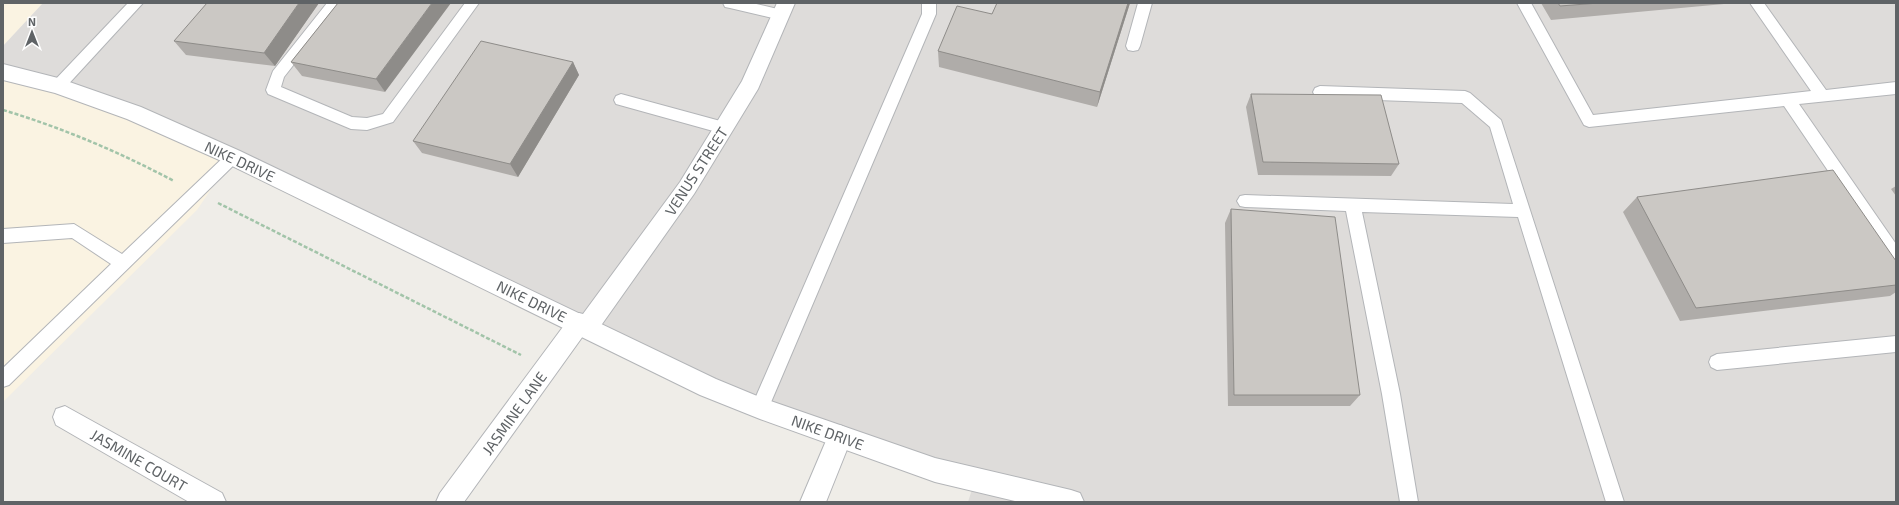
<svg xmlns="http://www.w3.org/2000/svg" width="1899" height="505" font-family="'Exo 2',sans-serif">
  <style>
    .commercial { fill: #faf3e2 }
    .industrial { fill: #dedcda }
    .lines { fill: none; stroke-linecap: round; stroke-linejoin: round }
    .service-casing { stroke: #b3b5b8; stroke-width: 2 }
    .minor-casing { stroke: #b3b5b8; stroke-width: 2 }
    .tertiary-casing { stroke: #b3b5b8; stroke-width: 2 }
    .path { stroke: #a2c4a9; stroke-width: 2.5; stroke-dasharray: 4 2; stroke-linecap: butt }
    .service { fill: #fff; fill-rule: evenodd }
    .minor { fill: #fff; fill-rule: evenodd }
    .tertiary { fill: #fff; fill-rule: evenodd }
    .wall { fill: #afaca9 }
    .shaded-wall { fill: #8e8c89 }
    .building { fill: #cbc8c4; stroke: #8e8c89 }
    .labels { text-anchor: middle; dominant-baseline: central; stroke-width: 3; stroke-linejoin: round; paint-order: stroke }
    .street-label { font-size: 15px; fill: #5f6366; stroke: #fff }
  </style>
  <rect width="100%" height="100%" fill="#efede8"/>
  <path class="commercial" d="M3,3H43L3,46Z
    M3,72L233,157L197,210L3,402Z"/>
  <path class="industrial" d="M43,3H1896V502H968L975,480L760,408L233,157L3,72V46Z"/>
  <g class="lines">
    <g class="service-casing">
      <path id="service" d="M128,3H143L63,90L58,92L53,90L51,86L53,82Z
        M327,3H342L284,77L281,87L352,117L367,118L383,114L465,3H479L393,122L367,130L351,129L268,94L266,90L273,71Z
        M723,3H752L786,11L788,15L786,19L781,20L730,8L725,7Z
        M922,3H936V14L766,414L760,416L754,414L751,408L922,14Z
        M1138,3H1152L1140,46L1138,50L1133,51L1128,50L1126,46Z
        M1517,3H1531L1593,115L1811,91L1750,3H1764L1826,90L1896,82V94L1799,104L1896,244V264L1890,262L1784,106L1589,127L1584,125Z
        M1320,86L1465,91L1470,93L1501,120L1624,502H1606L1518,217L1362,212L1400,394L1418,502H1400L1382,394L1346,211L1245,207L1240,206L1237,201L1240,196L1245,195L1513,204L1490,127L1462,103L1320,98L1315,96L1313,92L1315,88Z
        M621,94L724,122L729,124L731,128L729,132L724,134L616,104L614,100L616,96Z
        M233,151L238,153L241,157L238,161L9,385L3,387V368L111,264L72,238L3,243V229L74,224L122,254L228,153Z
        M1896,336V352L1717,370L1711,367L1709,362L1711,357L1717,354Z"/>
    </g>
    <g class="minor-casing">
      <path id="minor" d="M777,3H795L758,89L694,194L595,334L587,337L583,336L464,502H436L440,493L571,316L579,313L583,314L680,182L742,81Z
        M65,406L222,493L226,502H189L56,425L53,417L56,409Z
        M840,425L849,429L852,437L826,502H800L831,429Z"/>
    </g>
    <g class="tertiary-casing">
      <path id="tertiary" d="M3,64L58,78L141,107L240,151L716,379L762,398L935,458L1071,490L1080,493L1084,502H1019L935,482L760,419L700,395L226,163L127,119L55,93L3,80Z"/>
    </g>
    <path class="path" d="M3,110C63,128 119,152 174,181
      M218,203L521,355"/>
    <use href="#service" class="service"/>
    <use href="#minor" class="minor"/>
    <use href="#tertiary" class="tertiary"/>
  </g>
  <path class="wall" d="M319,3L275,66L186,55L174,41Z
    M338,3L385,92L302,76L291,62Z
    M997,3H1130L1097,107L939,67L938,51L992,14Z
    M1541,3H1725L1724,4L1551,20Z
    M573,62L579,75L518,177L422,153L413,141Z
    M1251,94L1399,164L1391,176L1258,175L1246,107Z
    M1896,186V196L1891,189Z
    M1637,197L1896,261V292L1890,296L1680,321L1623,212Z
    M1231,209L1360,395L1350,406H1228L1225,223Z"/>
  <path class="shaded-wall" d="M299,3H319L275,66L264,53Z
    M432,3H451L385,92L376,79Z
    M1128,3H1130L1097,107L1100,92Z
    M573,62L579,75L518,177L510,164Z"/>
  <path class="building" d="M207,3H299L264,53L174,41Z
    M338,3H432L376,79L291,62Z
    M997,3H1128L1100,92L938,51L957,6L992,14Z
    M1558,3H1599L1560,6Z
    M481,41L573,62L510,164L413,141Z
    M1251,94L1381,95L1399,164L1263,162Z
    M1833,170L1896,261V285L1696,308L1637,197Z
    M1231,209L1335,217L1360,395H1234Z"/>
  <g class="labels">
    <g class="street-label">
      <text transform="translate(240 161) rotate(25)">NIKE DRIVE</text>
      <text transform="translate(696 171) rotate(-57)">VENUS STREET</text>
      <text transform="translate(532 301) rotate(26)">NIKE DRIVE</text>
      <text transform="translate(514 413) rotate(-54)">JASMINE LANE</text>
      <text transform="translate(828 432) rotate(20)">NIKE DRIVE</text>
      <text transform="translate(139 460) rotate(30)">JASMINE COURT</text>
    </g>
  </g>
  <rect width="1899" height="505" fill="none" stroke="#5f6366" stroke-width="8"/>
  <g transform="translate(32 32)" stroke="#ffffff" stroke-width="3" paint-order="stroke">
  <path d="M0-3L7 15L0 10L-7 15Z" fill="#5f6366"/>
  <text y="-6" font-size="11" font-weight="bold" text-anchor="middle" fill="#5f6366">N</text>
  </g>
</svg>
